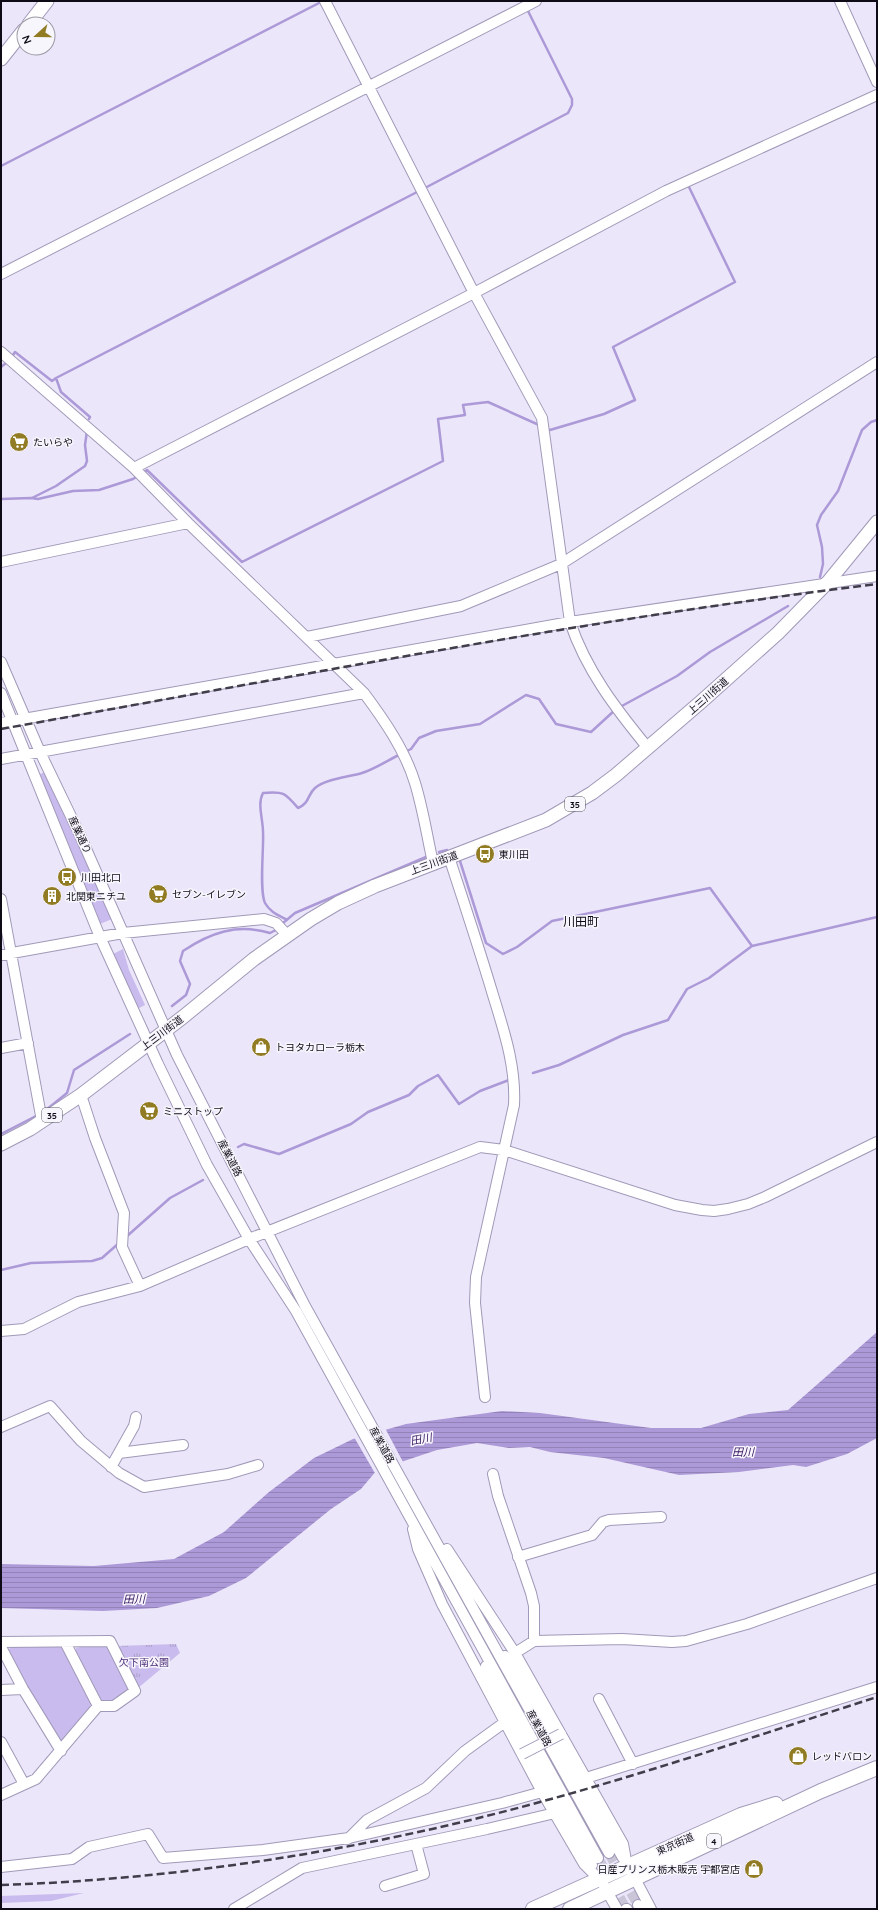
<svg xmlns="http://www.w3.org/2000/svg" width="878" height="1910" font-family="Quicksand,'Noto Sans JP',sans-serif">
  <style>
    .grass { fill: #c9bbed }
    .park { fill: url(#park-tufts) }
    .water { fill: url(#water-rules) }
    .pier { fill: #ece6fa }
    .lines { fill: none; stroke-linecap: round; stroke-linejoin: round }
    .stream { stroke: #ac99d7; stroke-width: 2.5 }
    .minor-tunnel { stroke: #cbc5d8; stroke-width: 10; stroke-dasharray: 10 5; stroke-linecap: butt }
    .minor-casing { stroke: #a199b8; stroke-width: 12 }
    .major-casing { stroke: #a199b8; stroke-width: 15 }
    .highway-casing { stroke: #a199b8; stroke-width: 16 }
    .minor { stroke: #fff; stroke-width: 10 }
    .major { stroke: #fff; stroke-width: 13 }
    .highway { stroke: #fff; stroke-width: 14 }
    .rail { stroke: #413d4a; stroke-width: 2.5; stroke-dasharray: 8 4; stroke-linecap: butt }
    .minor-bridge-casing { stroke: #a199b8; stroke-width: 12; stroke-linecap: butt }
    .minor-bridge { stroke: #fff; stroke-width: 10 }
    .labels { text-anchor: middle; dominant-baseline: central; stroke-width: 3; stroke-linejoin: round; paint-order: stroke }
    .shield { fill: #f8f6fd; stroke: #54525b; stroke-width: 1 }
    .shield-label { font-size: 9px; font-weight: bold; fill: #0e0b16 }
    .poi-label { font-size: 10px; fill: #0e0b16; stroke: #f8f6fd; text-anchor: start }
    .street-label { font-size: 10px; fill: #0e0b16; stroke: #f8f6fd }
    .park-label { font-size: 10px; fill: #4b2e78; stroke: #f8f6fd }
    .water-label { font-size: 11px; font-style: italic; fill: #34145d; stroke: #f8f6fd }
    .quarter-label { font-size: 12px; fill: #0e0b16; stroke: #f8f6fd }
  </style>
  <defs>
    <pattern id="park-tufts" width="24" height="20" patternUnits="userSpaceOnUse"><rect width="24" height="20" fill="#c9bbed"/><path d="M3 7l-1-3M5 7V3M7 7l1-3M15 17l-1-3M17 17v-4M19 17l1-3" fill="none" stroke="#ab9fca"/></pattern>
    <pattern id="water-rules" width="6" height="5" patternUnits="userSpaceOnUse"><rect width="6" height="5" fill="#ac99d7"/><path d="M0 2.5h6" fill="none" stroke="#9382b8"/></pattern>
  </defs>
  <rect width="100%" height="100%" fill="#ece6fa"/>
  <path class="grass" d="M45,772L81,848L112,919L100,924L69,851L40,774Z
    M123,949L129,970L145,1005L137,1009L113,954Z
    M12,1645L62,1647L66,1651L93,1707L63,1743H58L8,1651Z
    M86,1646H107L111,1649L129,1690C117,1698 113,1705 99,1700L75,1654L76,1648Z
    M84,1893L51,1901L1,1903V1896Z"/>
  <path class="park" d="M176,1644L180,1653L138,1688L116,1646Z"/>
  <path class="water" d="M877,1332V1438L847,1454L806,1467L793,1465L739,1472L679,1475L604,1458L550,1452L530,1447L509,1448L477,1443L437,1450L377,1470L361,1489L331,1509L246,1578L209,1596L157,1608L103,1611L1,1608V1564L94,1566L174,1559L224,1532L269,1492L314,1458L353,1439L406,1424L502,1411L540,1413L651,1428H701L749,1414L788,1410Z"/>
  <path class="pier" d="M385,1428L403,1462L378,1472L376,1475L354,1437Z"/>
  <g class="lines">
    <path class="stream" d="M1,166L323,1
      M423,189L568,113L572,105V99L527,9
      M13,355L15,352L52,381L56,378
      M1,367L6,363
      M89,419L90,417L61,392L56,378L419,191
      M546,428L550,430L604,414L635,400L613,347L735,282L688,185
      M143,473L147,470L242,562L443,461L438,419L465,415L463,405L488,402L539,425
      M32,498L56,486L85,466L87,461L85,445L87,431
      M1,499L31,498L38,499L73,491L99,490L133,479L138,476
      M820,577L823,564L822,547L817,525L821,515L838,491L862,430L871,422L877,420
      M620,707L677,676L710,652L788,606
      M405,752L411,749L419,738L436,731L480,724L526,695L539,699L556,724L591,732L615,710
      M439,852L447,850
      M460,861L486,943L503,954L517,947L552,921L710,888L752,946L877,917
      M287,920C278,915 270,912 265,903C259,890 264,848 263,832C263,819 257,804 263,793C284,791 285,793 298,808C310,803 307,795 315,788C325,779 349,777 362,773C375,769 388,760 401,754
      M283,923L295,913L426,857
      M172,1006L186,995L190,984L180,961L183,951C210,933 237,923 270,933L276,930
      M533,1073L559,1065L623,1035L668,1020L687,989L709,978L752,946
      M46,1110L67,1093L74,1070L130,1034
      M1,1134L36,1116
      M238,1147L244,1144L279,1154L351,1124L368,1112L409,1095L418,1086L438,1075L459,1104L480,1091L509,1080
      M126,1237L170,1198L203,1180
      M1,1270L31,1263L92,1261L102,1258L119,1243"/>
    <path class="minor-tunnel" d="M609,1853L638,1905
      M598,1858L626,1909"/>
    <g class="minor-casing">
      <path id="minor" d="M325,1L474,293L542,418L570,622C586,670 616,709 648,748
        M840,1L877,82
        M1,274L536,1
        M1,352L134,468L188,523
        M134,468L474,293L666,191L877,95
        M1,562L188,523L364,693C384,720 405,750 415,783C423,809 427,836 433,863
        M307,637L461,606L561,564L877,362
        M1,662L40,752L79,833L177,1055L305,1306L609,1853
        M1,693L100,937L158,1064L207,1165L249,1239L296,1311L598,1858
        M1,723L570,622L877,576
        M1,759L364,693
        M449,857C464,903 479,948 493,995C504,1031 516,1066 514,1105L476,1277L475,1303L485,1397
        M1,899L42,1121
        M1,955L123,933L264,919L276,923L287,935
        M1,1048L28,1043
        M81,1095L95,1138L124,1213L122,1247L140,1286
        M1,1331L24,1329L78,1302L140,1286L249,1239L480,1147L504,1150L675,1205L702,1210L714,1211L728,1209L748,1204L765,1197L877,1142
        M1,1427L50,1406L81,1441L119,1473L144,1487L228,1474L258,1465
        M119,1453L183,1445
        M111,1467L134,1426L136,1417
        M493,1474L498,1496L531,1593L534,1606V1641
        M413,1529L418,1549L442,1604L542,1792L584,1864L599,1879
        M447,1549L515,1653L623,1844L627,1866
        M518,1557L592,1535L603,1522L609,1520L661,1517
        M1,1642L110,1641L135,1691L114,1706H98L36,1779L1,1795
        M65,1642L98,1706
        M1,1647L23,1689L61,1751
        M515,1653L534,1641L622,1639L672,1642L686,1641L747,1624L877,1578
        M505,1656L518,1675L623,1858
        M486,1666C515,1735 556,1800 592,1865
        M1,1690L23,1689
        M599,1699L633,1764
        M1,1742L24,1784
        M586,1778L877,1687
        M348,1839L367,1820L426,1788L465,1751L505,1722
        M1,1867L72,1859L89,1847L148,1834L163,1858L263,1850L349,1838L502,1803L542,1792
        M632,1873L651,1909
        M385,1886L424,1874L416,1844
        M604,1886L617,1909
        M638,1905L640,1909
        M234,1909L302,1868L487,1829L555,1813
        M626,1909H627"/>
    </g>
    <g class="major-casing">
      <path id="major" d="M29,24L47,1
        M1,59L24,30
        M1,1144L30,1129L81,1095L183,1017L254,959L311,919L338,903L375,886L546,820L592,793L616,775L702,701L778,633L828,582L877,522"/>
    </g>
    <g class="highway-casing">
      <path id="highway" d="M533,1909L741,1815L776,1804
        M570,1909L821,1791L877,1768"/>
    </g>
    <use href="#minor" class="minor"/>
    <use href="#major" class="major"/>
    <use href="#highway" class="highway"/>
    <path class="rail" d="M1,729C292,677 583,620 877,584
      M1,1885C182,1879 365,1850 540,1802C654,1771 765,1733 877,1697"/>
    <g class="minor-bridge-casing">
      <path id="minor-bridge" d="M522,1754L561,1734"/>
    </g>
    <use href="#minor-bridge" class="minor-bridge"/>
  </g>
  <defs>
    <g id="supermarket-disc" transform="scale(1)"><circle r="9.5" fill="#927c23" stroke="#f8f6fd"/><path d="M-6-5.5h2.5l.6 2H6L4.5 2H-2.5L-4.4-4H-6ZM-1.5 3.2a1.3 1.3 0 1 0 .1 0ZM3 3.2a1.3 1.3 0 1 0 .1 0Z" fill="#fff"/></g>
    <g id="bus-disc" transform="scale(1)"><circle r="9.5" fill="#927c23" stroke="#f8f6fd"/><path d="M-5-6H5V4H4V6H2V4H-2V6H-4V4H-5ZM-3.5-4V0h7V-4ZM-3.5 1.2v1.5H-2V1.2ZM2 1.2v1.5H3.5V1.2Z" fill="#fff"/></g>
    <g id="building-disc" transform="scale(1)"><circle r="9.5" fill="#927c23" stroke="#f8f6fd"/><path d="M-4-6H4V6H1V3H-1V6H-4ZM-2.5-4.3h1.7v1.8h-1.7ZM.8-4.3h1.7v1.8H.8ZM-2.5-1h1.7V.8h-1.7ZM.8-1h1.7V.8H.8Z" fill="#fff"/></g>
    <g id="shop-disc" transform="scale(1)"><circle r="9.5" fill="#927c23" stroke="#f8f6fd"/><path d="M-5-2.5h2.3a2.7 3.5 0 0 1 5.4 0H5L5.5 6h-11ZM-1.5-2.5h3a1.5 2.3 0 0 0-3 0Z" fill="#fff"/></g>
  </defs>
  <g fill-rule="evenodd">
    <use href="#supermarket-disc" x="19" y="442"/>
    <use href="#bus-disc" x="485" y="854"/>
    <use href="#bus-disc" x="67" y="877"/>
    <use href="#supermarket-disc" x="158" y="894"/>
    <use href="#building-disc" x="52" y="896"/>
    <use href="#shop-disc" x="261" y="1047"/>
    <use href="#supermarket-disc" x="149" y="1111"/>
    <use href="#shop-disc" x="798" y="1756"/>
    <use href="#shop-disc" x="754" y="1869"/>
  </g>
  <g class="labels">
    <g class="shield">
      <rect x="565" y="797" width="20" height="14" rx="3"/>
      <rect x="42" y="1108" width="20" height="14" rx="3"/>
      <rect x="707" y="1834" width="14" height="14" rx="3"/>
    </g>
    <g class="shield-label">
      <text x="575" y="804">35</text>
      <text x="52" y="1115">35</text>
      <text x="714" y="1841">4</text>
    </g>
    <g class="poi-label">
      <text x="33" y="442">たいらや</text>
      <text x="499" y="854">東川田</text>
      <text x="81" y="877">川田北口</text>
      <text x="172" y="894">セブン-イレブン</text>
      <text x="66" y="896">北関東ニチユ</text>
      <text x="275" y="1047">トヨタカローラ栃木</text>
      <text x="163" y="1111">ミニストップ</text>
      <text x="812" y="1756">レッドバロン</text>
      <text x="740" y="1869" text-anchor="end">日産プリンス栃木販売 宇都宮店</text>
    </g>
    <g class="street-label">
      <text transform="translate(708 696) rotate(-41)">上三川街道</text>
      <text transform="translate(80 835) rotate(65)">産業通り</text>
      <text transform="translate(434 863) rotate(-20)">上三川街道</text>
      <text transform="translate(162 1033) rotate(-37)">上三川街道</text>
      <text transform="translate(230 1158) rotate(63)">産業道路</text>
      <text transform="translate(382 1445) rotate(61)">産業道路</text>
      <text transform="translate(539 1728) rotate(61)">産業道路</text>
      <text transform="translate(675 1844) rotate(-24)">東京街道</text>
    </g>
    <g class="park-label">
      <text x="144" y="1662">欠下南公園</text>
    </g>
    <g class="water-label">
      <text transform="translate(421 1439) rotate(-11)">田川</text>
      <text x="743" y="1452">田川</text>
      <text transform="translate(134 1599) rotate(-1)">田川</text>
    </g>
    <g class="quarter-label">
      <text x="581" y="921">川田町</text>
    </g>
  </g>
  <rect width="878" height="1910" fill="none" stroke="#0e0b16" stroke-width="4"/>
  <g transform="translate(36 36) rotate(249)"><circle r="19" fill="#f8f6fd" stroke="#9a98a1"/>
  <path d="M0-3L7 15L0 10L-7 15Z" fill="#927c23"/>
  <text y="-6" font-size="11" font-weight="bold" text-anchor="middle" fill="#0e0b16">N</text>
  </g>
</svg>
